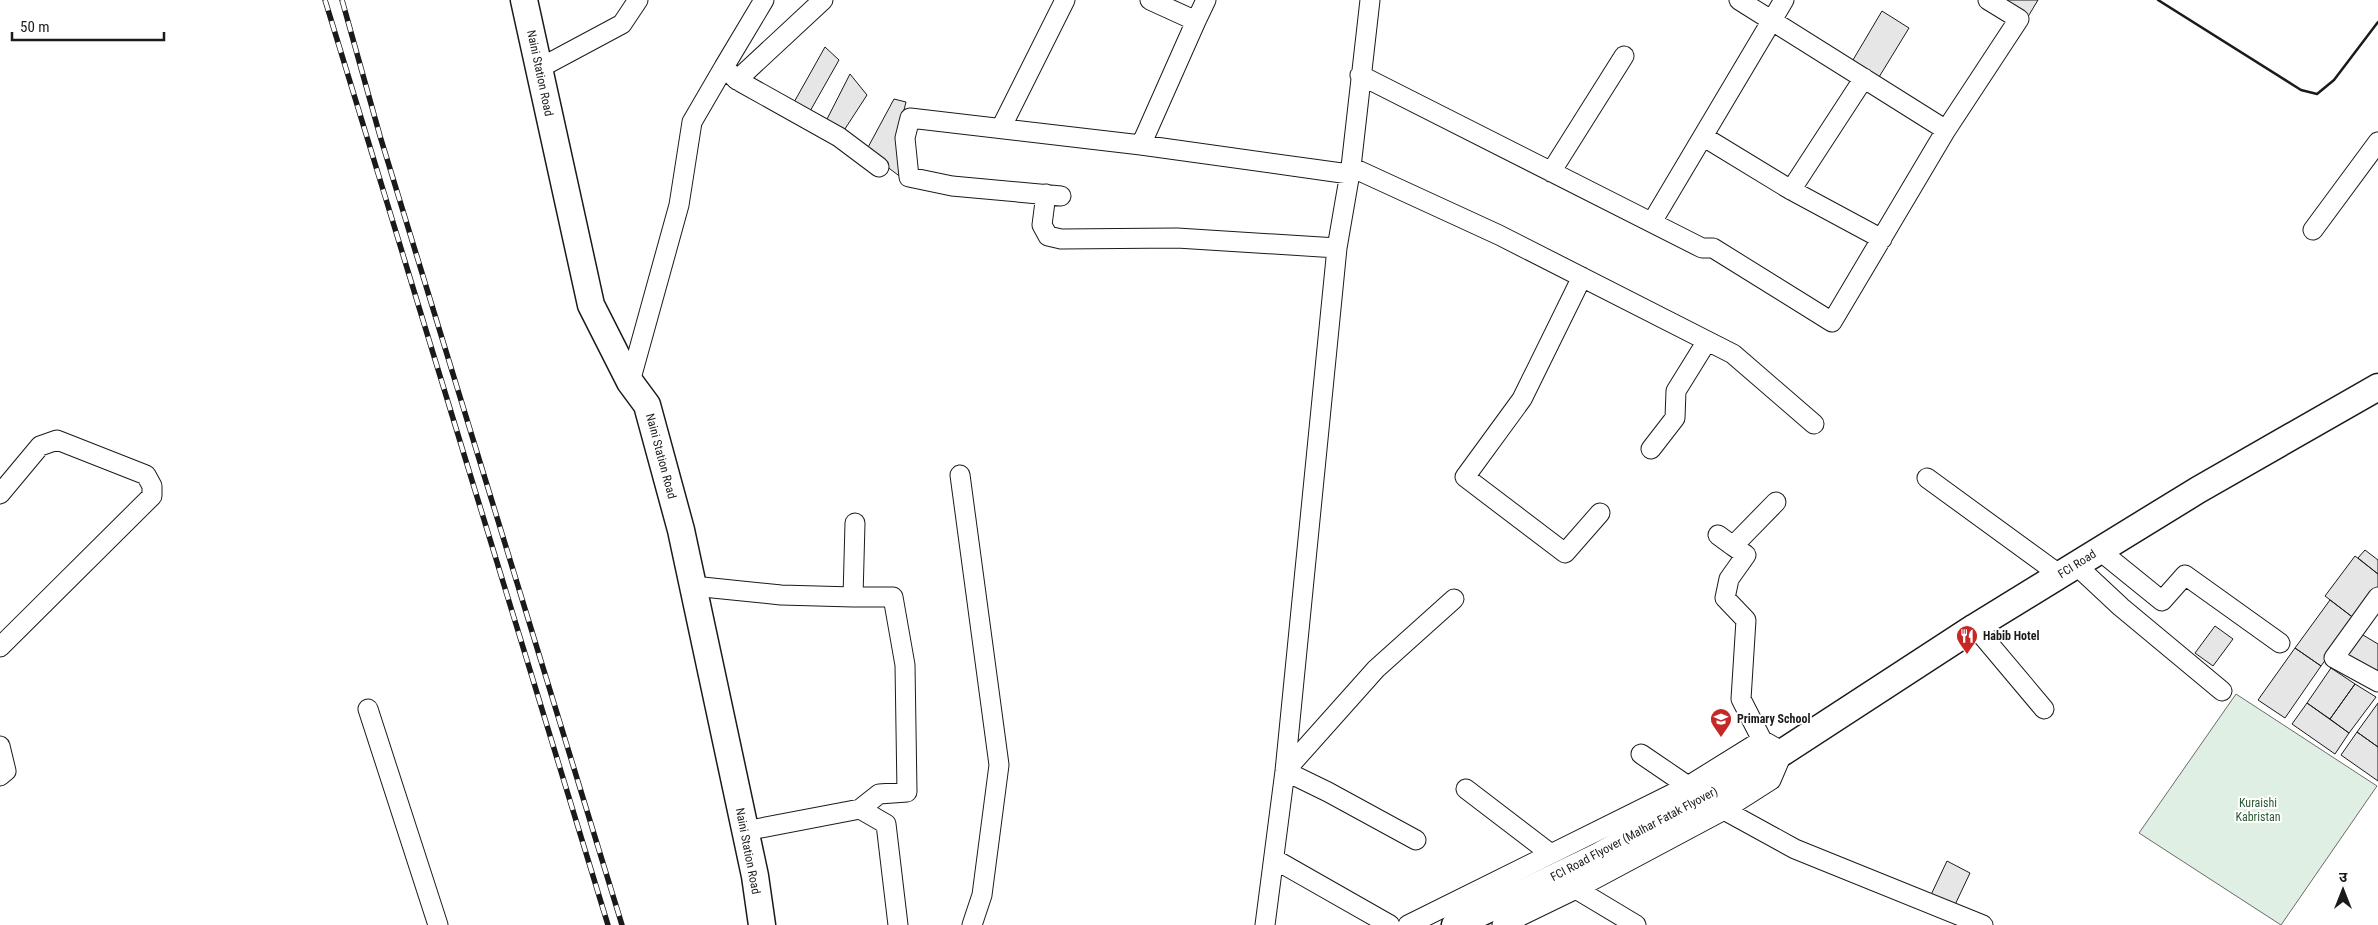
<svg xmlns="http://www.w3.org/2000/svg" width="2378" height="925" font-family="'Roboto Condensed','Noto Sans Devanagari',sans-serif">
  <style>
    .green { fill: #e0efe3; stroke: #6a6a6a }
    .building { fill: #e6e6e6; stroke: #1a1a1a }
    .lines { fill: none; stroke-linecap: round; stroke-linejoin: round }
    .street-casing { stroke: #1a1a1a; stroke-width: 21 }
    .secondary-casing { stroke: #1a1a1a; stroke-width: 29 }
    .street { stroke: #fff; stroke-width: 19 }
    .secondary { stroke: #fff; stroke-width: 26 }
    .rail-casing { stroke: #1a1a1a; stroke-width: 5.5 }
    .rail { stroke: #fff; stroke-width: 4; stroke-dasharray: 11; stroke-linecap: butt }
    .wall { stroke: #1a1a1a; stroke-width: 2.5 }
    .labels { text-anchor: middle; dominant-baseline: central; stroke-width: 4; stroke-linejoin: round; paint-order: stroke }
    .street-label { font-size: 12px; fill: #1a1a1a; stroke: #fff }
    .poi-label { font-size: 12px; font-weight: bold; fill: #1a1a1a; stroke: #fff; text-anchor: start }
    .park-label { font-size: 12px; fill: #2b5a34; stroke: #fff }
  </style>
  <rect width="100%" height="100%" fill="#fff"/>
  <path class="green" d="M2236,694L2377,786L2281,925L2139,833Z"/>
  <path class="building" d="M2006,0H2038L2026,20L2003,6Z
    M1882,11L1909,28L1876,82L1850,65Z
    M825,47L839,60L809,113L793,104Z
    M850,74L867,95L841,135L824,125Z
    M894,99L906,102L901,122L902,178L866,151Z
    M2365,550L2378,560V574L2358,558Z
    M2355,556L2378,574V588L2355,619L2325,596Z
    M2330,600L2355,619L2321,666L2295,648Z
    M2215,626L2233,639L2213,666L2195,653Z
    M2358,632L2378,644V676L2344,653Z
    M2295,648L2321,666L2285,718L2258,700Z
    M2331,668L2355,684L2330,719L2307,703Z
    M2355,684L2376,697L2349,733L2330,719Z
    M2307,703L2349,733L2335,754L2292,724Z
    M2378,703V747L2357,732Z
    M2357,732L2378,747V781L2341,755Z
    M1947,861L1970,873L1953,909L1929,899Z"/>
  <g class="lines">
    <g class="street-casing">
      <path id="street" d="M1196,21L1206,0
        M724,67L764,0
        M538,69L622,24L638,0
        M1360,75L1702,248H1713L1832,322L1946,130L1739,0
        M737,80L839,137L879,167
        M1001,128L1065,0
        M1946,130L2019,19L1988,0
        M1704,137L1791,190L1882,239
        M1141,145L1196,21L1150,0
        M1351,167L1499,235L1733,354L1814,424
        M1551,172L1624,56
        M1791,190L1864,78
        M1046,194L1042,225L1048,236L1061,239L1177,238L1337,248
        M1061,196L952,186L909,177L905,138L910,118L1141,145L1349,174
        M1652,222L1784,0
        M2313,230L2378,142
        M1582,277L1522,399L1465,477L1565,553L1600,513
        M630,382L679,205L692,122L724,67L737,80L823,0
        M1651,449L1675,418L1676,391L1707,341
        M960,475L999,765L982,895L972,925
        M1927,478L2060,575
        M0,494L40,446L57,440L146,475L152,486V496L0,647
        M1718,535L1733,546
        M2099,550L2162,601L2185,575L2280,643
        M2076,565L2121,607L2222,691
        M693,586L781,595L853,597
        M2378,597L2334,658L2378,682
        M1975,627L2044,709
        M368,709L438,925
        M0,746L6,771L0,776
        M1641,754L1688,786
        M1466,789L1551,854
        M860,809L886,824L898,925
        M1724,810L1795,849L1983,925
        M745,831L860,809L879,794L907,792L905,665L893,597H853L855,523
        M1416,840L1328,792L1285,771L1376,669L1454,599
        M1274,859L1390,925
        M1576,889L1636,925
        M1265,925L1285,771L1337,248L1351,167L1370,0
        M1408,925L1688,786L1762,740
        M1502,925L1576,889L1724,810L1771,780L1783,752L1762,740L1741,699L1746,620L1725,598L1729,579L1746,555L1733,546L1776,502"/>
    </g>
    <g class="secondary-casing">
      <path id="secondary" d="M524,0L591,305L630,382L647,405L681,530L755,876L762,925
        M1455,925L1597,857L1783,752L1975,627L2198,490L2378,387"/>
    </g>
    <use href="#street" class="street"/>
    <use href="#secondary" class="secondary"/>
    <g class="rail-casing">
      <path id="rail" d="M325,0L608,925
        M342,0L380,136L622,925"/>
    </g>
    <use href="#rail" class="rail"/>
    <path class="wall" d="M2158,0L2301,90L2317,94L2334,80L2378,22"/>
  </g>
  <defs>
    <g id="restaurant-pin" transform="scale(1.125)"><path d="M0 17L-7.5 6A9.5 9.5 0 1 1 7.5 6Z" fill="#c62828" stroke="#fff"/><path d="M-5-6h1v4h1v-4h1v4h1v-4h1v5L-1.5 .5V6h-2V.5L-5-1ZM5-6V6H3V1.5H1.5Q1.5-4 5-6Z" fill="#fff"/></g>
    <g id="school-pin" transform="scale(1.125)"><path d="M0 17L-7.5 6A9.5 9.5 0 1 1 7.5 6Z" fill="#c62828" stroke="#fff"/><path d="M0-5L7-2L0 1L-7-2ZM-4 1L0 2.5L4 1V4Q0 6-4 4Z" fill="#fff"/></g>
  </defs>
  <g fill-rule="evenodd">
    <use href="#restaurant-pin" x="1967" y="636"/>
    <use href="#school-pin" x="1721" y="719"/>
  </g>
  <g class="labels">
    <g class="street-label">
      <text transform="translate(540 73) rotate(78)">Naini Station Road</text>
      <text transform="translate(661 456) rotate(75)">Naini Station Road</text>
      <text transform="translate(2077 564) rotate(-32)">FCI Road</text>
      <text transform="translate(1634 834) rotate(-28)">FCI Road Flyover (Malhar Fatak Flyover)</text>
      <text transform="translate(748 851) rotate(79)">Naini Station Road</text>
    </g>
    <g class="poi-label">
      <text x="1983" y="636">Habib Hotel</text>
      <text x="1737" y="719">Primary School</text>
    </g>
    <g class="park-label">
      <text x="2258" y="803">Kuraishi<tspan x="2258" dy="14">Kabristan</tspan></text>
    </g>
  </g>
  <g transform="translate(2343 890)" stroke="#ffffff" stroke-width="4" paint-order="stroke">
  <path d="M0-4L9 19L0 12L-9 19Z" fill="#1a1a1a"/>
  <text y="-8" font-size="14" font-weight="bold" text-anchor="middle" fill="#1a1a1a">उ</text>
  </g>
  <path d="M12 32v8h152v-8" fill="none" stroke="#1a1a1a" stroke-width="2.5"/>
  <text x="20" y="32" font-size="15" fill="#1a1a1a" stroke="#ffffff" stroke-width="4" paint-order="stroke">50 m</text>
</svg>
